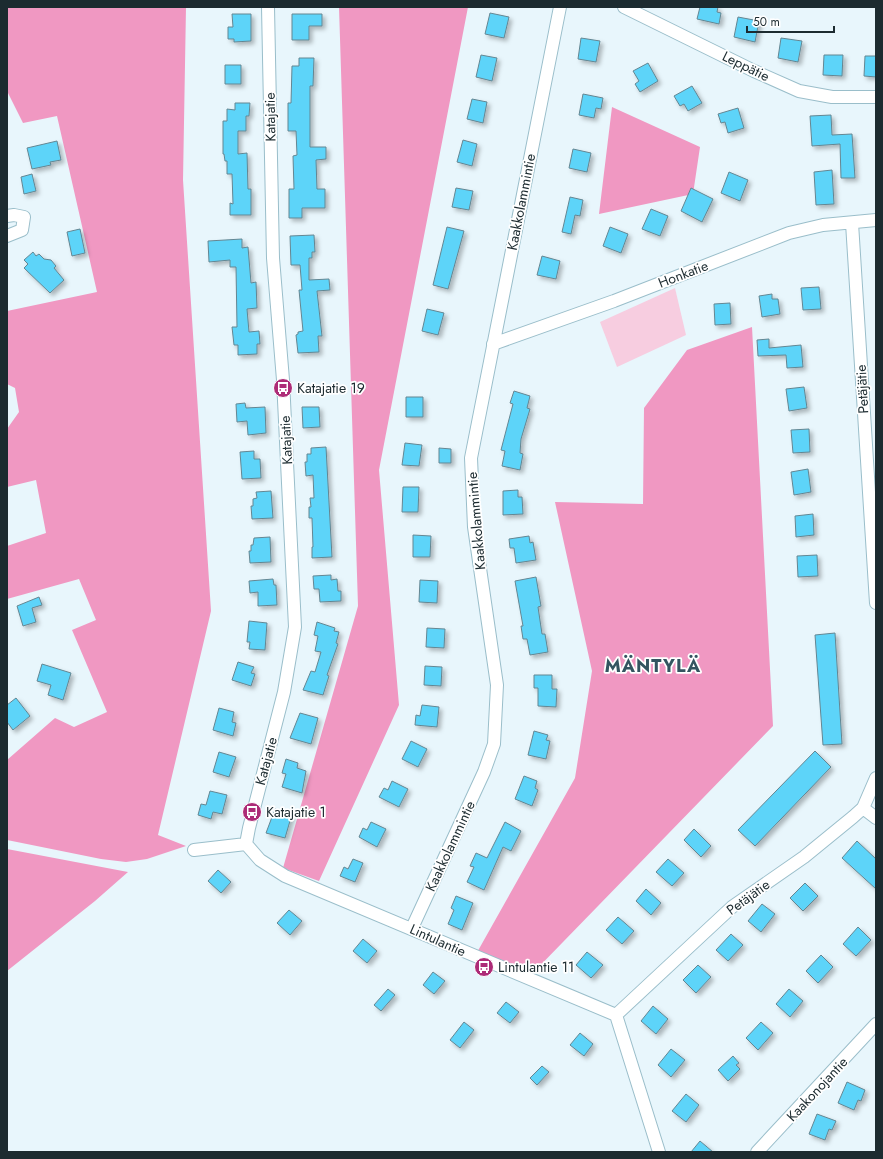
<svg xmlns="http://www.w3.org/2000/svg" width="883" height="1159" font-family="Jost,sans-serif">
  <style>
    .green { fill: #f7cde0 }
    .forest { fill: #f098c2 }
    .building { fill: #5dd4f9; stroke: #648692; filter: url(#shadow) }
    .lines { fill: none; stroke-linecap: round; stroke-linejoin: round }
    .minor-casing { stroke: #9abeca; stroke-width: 14 }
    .minor { stroke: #fff; stroke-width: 12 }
    .labels { text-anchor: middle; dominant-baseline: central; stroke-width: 3.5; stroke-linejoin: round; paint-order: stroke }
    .street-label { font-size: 14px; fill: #1c2b30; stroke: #fff }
    .poi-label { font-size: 14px; fill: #1c2b30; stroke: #fff; text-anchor: start }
    .district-label { font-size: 18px; font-weight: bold; letter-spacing: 1px; fill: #335460; stroke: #fff }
  </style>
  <defs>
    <filter id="shadow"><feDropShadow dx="3" dy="3" stdDeviation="2" flood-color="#0004"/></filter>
  </defs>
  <rect width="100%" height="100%" fill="#e8f6fc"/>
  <path class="green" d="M675,288L686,335L617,367L600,322Z"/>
  <path class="forest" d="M7,7H186L183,180L211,611L158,835L186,846L147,859L126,862L101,859L7,840V760L55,718L74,727L107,712L72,630L96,620L79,579L7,599V546L46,533L36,480L7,487V429L19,412L15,388L7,384V311L97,292L57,116L23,123L7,91Z
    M339,7H468L379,470L399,705L319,881L283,868L358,606Z
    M612,107L700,147L693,194L599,214Z
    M752,327L773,726L528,978L475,956L575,778L592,671L555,502L643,504L644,408L687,350Z
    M7,849L128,872L95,901L7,971Z"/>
  <path class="building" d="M700,7H718L717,12L721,13L719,24L697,19Z
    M490,13L509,17L504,38L485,34Z
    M232,14H251V41L234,42V39H228V27H233Z
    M292,14H322V26H309V40H292Z
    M738,17L759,21L755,42L734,37Z
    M581,38L600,41L596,62L578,59Z
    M781,38L802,41L798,62L778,58Z
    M481,55L497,58L492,81L476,77Z
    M824,55H843L842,76L823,75Z
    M865,56H876V77L864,76Z
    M299,58H314L313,86H310V147H326V159L316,160L317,189H325V208H302V218H289V189H294L293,156L297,155L296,131H288V103H291L292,66H299Z
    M648,63L658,81L640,92L635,84L639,81L633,71Z
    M225,65H241V84H225Z
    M692,86L702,103L688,111L684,104L680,106L674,96Z
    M583,94L603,98L601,109L596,108L594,118L579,115Z
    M472,99L487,102L483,123L467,119Z
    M235,103H250L249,116H246V131H238V154L247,153L248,189H251V215H230V203L233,204L232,174H227V161H225L224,154H223V121H227V109L235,110Z
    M738,108L744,128L728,133L725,122L721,123L718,114Z
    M831,115L832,135L852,134L855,178H841L840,144L812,146L810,116Z
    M463,140L477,144L472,166L457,162Z
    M57,141L61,160L50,162L51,165L32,169L27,148Z
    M573,149L591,153L587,172L569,168Z
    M832,170L834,204L816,205L814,172Z
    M729,172L748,180L740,201L721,193Z
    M32,174L36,191L24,194L21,177Z
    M456,188L473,191L469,210L452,207Z
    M691,188L713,199L702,222L681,211Z
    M570,197L583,200L580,216L575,215L571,234L562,232Z
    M651,209L668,216L660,236L642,229Z
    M447,227L464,231L448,289L433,285Z
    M610,227L628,234L621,253L603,246Z
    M80,229L85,253L72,256L67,232Z
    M314,235L315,252H312V258H309V280L329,279L330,290L317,291L322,336H318L319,352L298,353L296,335L298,334V332L303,331L299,290H302L300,265H291L290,236Z
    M242,239V248L248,247L251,283L256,282L257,308L247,309L249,332L259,331L260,344H257V354L238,355V345H234L232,327H237L236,267H230V260L209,262L208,241Z
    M33,252L36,256L39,254L44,259L51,260L56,266L54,268L64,280L50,293L24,268L28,264L24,260Z
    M542,256L560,261L556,279L537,275Z
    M819,287L821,309L803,310L801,288Z
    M772,294V299H778L780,314L762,317L759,296Z
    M730,303L731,324L715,325L714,304Z
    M427,309L444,313L438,335L422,331Z
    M769,339V348L801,345L803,367L787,368L786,355L758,356L757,340Z
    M804,387L807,408L789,411L786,389Z
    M514,391L530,396L527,408L530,409L521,439L520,453L523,454L520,470L502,466L505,451L501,450L513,404L510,403Z
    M406,397H423V417H406Z
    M245,403L246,408L265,407L266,433L248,435L247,421L237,422L236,404Z
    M302,407H319L320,427L303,428Z
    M809,429L810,452L793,453L791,430Z
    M405,443L422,445L419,466L402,465Z
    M326,447L332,557L312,558V547H313L312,518H309V507H311L310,498H314L313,475L306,476L305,462H307V454H311V448Z
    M439,448L451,449V463H439Z
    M254,451V459H260L261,478L242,479L240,452Z
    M808,469L811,492L794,495L791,472Z
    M403,487H419L418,512H402Z
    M518,490V497H522L523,514L503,515V491Z
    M271,491L273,518L252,519L251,506H253V499L257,498L256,492Z
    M813,514L814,535L796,537L795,516Z
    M413,535L431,536L430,557H413Z
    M529,536L530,543L533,542L536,560L516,563L514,548H510L509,539Z
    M270,537L271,562L250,563L249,551H251V545H253L254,538Z
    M817,555L818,576L798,577L797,556Z
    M331,575V580L337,579L338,591H341V601L320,602L319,589H314L313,576Z
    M536,577L541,606L538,607L542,634H545L548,652L530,655L527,639H523L521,626H523L515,581Z
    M273,579L274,585H276L277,605L258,606V592L250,593L249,581Z
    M420,580L438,581L437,603L419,602Z
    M39,597L42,605L32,608L36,622L23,626L17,606Z
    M249,621L267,623L265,650L249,649L250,642H247Z
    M317,622L335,628L334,631L339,632L336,643L338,644L327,675L329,676L323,695L303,690L311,671L315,672L321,652L315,651L318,636L314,635Z
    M427,628L445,629L444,648L426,647Z
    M835,633L842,744L823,745L815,635Z
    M238,662L254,667L251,673L255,674L251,686L232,680Z
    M42,664L71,673L63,700L48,695L51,685L37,681Z
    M425,666L442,667L441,686L424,685Z
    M534,675H552V689H557L556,707L538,706V688H534Z
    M16,698L30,716L13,730L7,722V705Z
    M422,705L439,707L437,727L415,725L416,715L420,716Z
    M219,708L234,712L232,722L236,723L233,736L213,730Z
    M300,713L318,718L311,744L290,738Z
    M534,731L548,735L546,740L550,741L546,759L528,755Z
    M411,741L427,749L418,767L402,759Z
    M815,751L831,767L755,846L738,830Z
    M219,752L236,757L229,777L213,772Z
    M286,759L298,763L297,768L306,771L302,793L282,787L286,774L282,773Z
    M524,776L537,781L535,788L538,790L532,806L515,799Z
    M392,781L408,789L399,807L379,797L384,788L388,790Z
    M210,791L227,795L222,814L213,812L211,819L198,815L201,804L206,805Z
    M275,809L292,814L285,838L266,833Z
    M371,822L386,829L377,847L359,837L363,828L367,830Z
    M505,822L521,831L511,851L503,847L484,890L467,882L474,867L470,866L476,853L487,858Z
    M694,829L711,846L701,857L684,840Z
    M857,841L876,859V889L842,858Z
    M353,859L363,863L355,882L340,876L344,867L348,869Z
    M668,859L684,873L672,886L656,872Z
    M218,870L231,882L221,893L208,881Z
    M805,883L818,896L803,911L790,898Z
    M646,889L661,903L651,915L636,901Z
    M456,896L473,903L462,930L448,924L454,910L451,908Z
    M762,904L775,914L761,932L748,921Z
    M289,910L302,921L290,935L277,923Z
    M618,917L634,931L622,944L606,930Z
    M858,927L871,940L856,956L843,944Z
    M731,934L743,945L728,961L716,950Z
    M363,939L377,951L367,963L353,951Z
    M587,952L603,965L591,978L576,965Z
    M821,955L833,967L818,983L806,971Z
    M698,965L711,977L696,993L683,980Z
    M433,972L445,981L434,994L423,985Z
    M388,989L395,995L381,1011L374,1005Z
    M789,989L803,1001L790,1017L776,1004Z
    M506,1002L519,1012L510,1023L497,1013Z
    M653,1006L668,1019L656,1034L641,1021Z
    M464,1022L474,1030L460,1048L450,1040Z
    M761,1022L773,1033L758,1050L746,1038Z
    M580,1033L593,1044L584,1056L570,1045Z
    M671,1049L685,1060L671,1077L658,1065Z
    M733,1056L739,1063L736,1065L740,1069L728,1081L718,1070Z
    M542,1066L549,1072L537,1085L530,1078Z
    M847,1082L865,1090L861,1101L858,1100L854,1110L838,1103Z
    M686,1094L699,1105L686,1122L672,1111Z
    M817,1114L836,1121L832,1130L829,1129L825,1140L809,1134Z
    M700,1141L713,1152H691Z"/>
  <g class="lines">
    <g class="minor-casing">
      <path id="minor" d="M624,7L754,71L799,91L832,97H876
        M7,216L14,215L24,217L22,230L7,236
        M852,223L876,603
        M493,344L614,301L789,233L823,225L876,220
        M863,808L876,818
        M246,844L249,828L284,692L295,627L283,380L273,258L268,7
        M246,844L260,860L285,876L616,1015L659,1152
        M194,850L246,844
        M412,928L484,772L494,744L497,685L474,527L471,458L560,7
        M616,1015L732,907L804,857L853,817L863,808L876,778
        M757,1152L876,1024"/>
    </g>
    <use href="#minor" class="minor"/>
  </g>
  <defs>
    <g id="bus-disc" transform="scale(1)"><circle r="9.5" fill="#ad2b77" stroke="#fff"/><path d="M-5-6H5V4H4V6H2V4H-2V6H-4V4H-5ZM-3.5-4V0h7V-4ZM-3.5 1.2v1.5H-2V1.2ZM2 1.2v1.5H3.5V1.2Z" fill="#fff"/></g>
  </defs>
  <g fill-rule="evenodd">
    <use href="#bus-disc" x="283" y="388"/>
    <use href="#bus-disc" x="252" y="812"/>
    <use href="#bus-disc" x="484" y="967"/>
  </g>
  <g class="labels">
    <g class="street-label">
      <text transform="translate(746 66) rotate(26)">Leppätie</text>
      <text transform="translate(270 117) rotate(-91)">Katajatie</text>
      <text transform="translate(521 202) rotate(-79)">Kaakkolammintie</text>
      <text transform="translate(683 274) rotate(-21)">Honkatie</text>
      <text transform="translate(862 389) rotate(-93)">Petäjätie</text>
      <text transform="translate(286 440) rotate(-93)">Katajatie</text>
      <text transform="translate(476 521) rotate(-95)">Kaakkolammintie</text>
      <text transform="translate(266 761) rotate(-75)">Katajatie</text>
      <text transform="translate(450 846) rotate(-65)">Kaakkolammintie</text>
      <text transform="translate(748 897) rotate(-36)">Petäjätie</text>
      <text transform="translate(438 940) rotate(24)">Lintulantie</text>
      <text transform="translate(817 1089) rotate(-47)">Kaakonojantie</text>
    </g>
    <g class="poi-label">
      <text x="297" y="388">Katajatie 19</text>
      <text x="266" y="812">Katajatie 1</text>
      <text x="498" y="967">Lintulantie 11</text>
    </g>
    <g class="district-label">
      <text x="653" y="666">MÄNTYLÄ</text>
    </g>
  </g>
  <rect width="883" height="1159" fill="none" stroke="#1c2b30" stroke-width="16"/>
  <path d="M747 26v6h87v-6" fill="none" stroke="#1c2b30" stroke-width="2"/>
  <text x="753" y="26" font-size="12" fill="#1c2b30" stroke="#ffffff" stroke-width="3" paint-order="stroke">50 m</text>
</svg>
